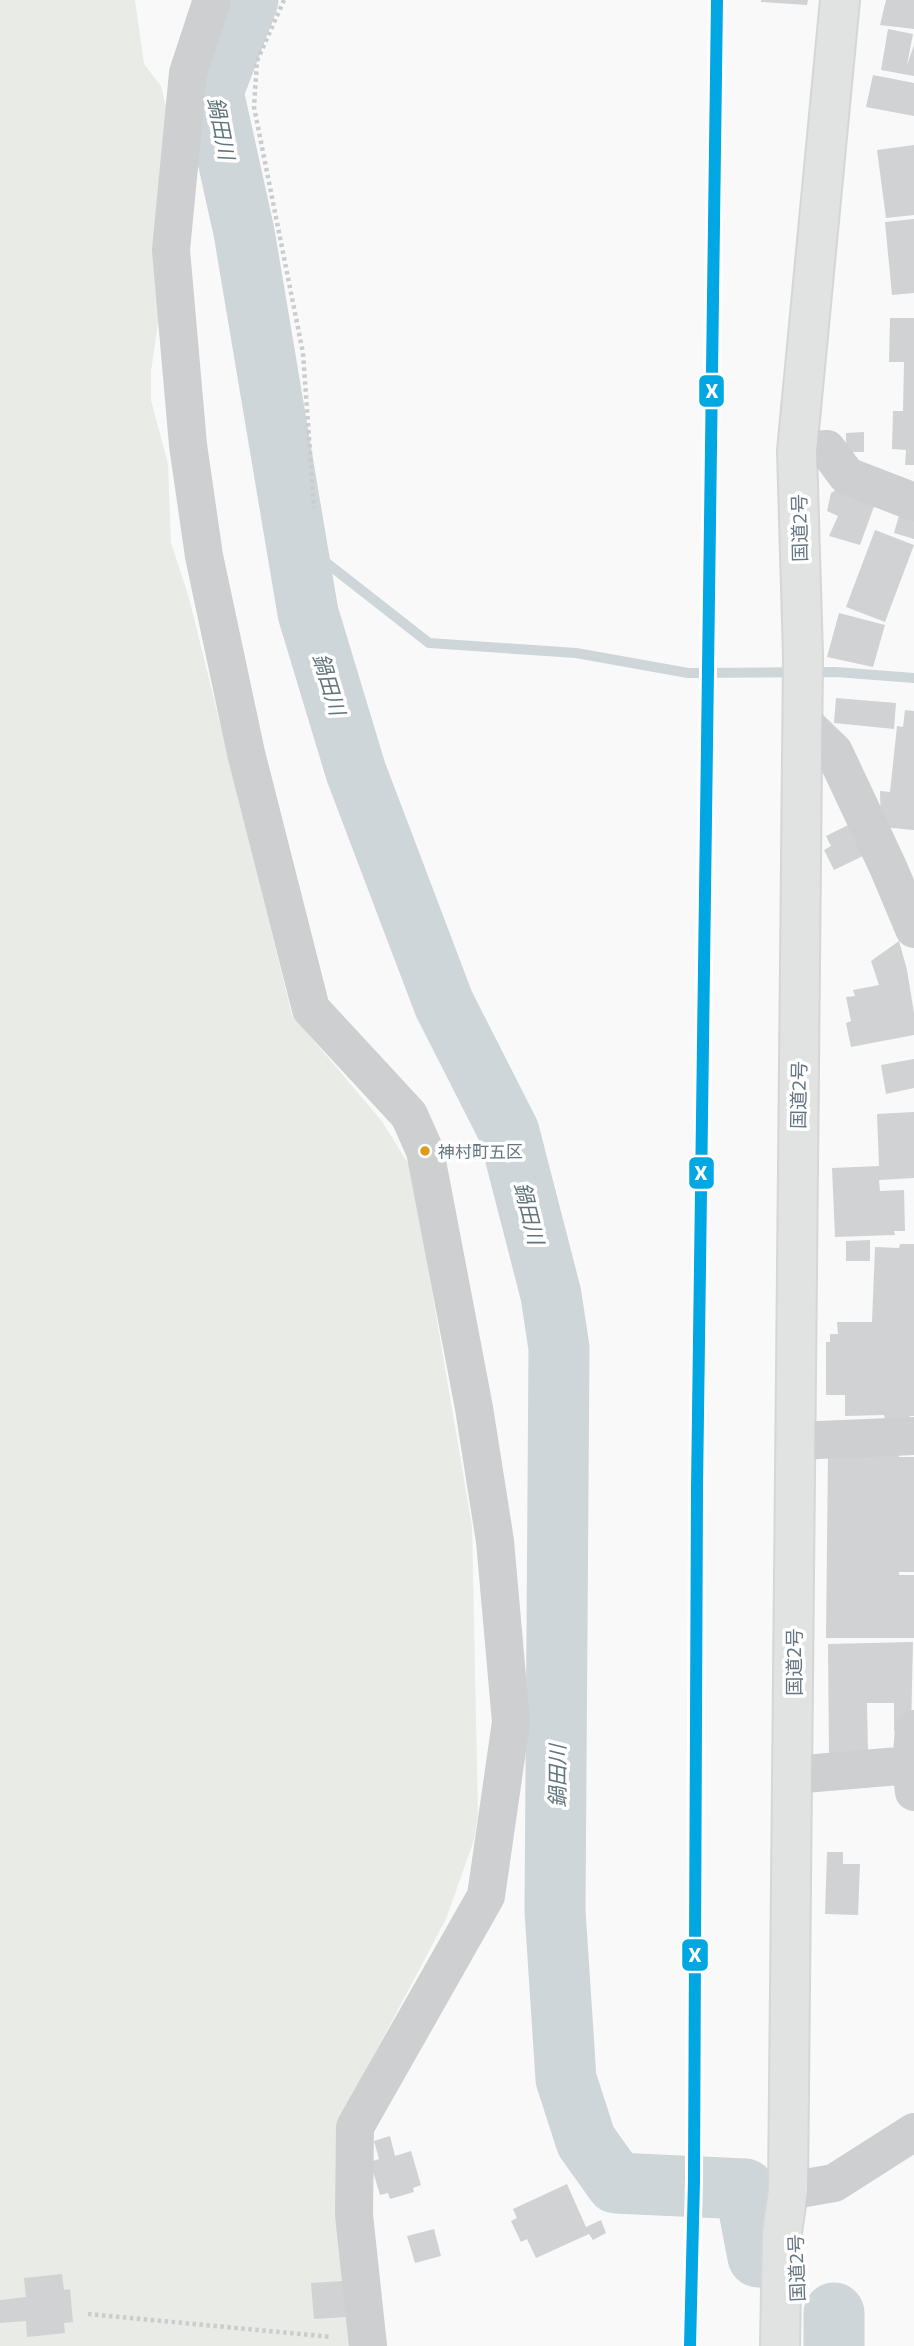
<svg xmlns="http://www.w3.org/2000/svg" width="914" height="2346" font-family="Commissioner,'Noto Sans JP',sans-serif">
  <style>
    .green { fill: #e8ebe6 }
    .lines { fill: none; stroke-linecap: round; stroke-linejoin: round }
    .stream { stroke: #ced6d9; stroke-width: 10 }
    .river { stroke: #ced6d9; stroke-width: 61 }
    .building { fill: #d0d2d3 }
    .trunk-casing { stroke: #d5d6d6; stroke-width: 42 }
    .path { stroke: #cbcccd; stroke-width: 4.5; stroke-dasharray: 3.5 3.5; stroke-linecap: butt }
    .minor { stroke: #cecfd0; stroke-width: 38 }
    .trunk { stroke: #e1e2e2; stroke-width: 38 }
    .rail-1-casing { stroke: #fff; stroke-width: 18 }
    .rail-1 { stroke: #00a7e3; stroke-width: 12 }
    .bus-dot { fill: #da9c1a; stroke: #fff; stroke-width: 2.5 }
    .labels { text-anchor: middle; dominant-baseline: central; stroke-width: 7; stroke-linejoin: round; paint-order: stroke }
    .bus-label { font-size: 17px; fill: #657683; stroke: #fff; text-anchor: start }
    .street-label { font-size: 19px; fill: #657683; stroke: #fff }
    .water-label { font-size: 21px; font-style: italic; fill: #60757c; stroke: #fff }
    .line-badge { stroke: #fff; stroke-width: 2.5 }
    .badge-label { font-size: 19px; text-anchor: middle; font-weight: bold; fill: #fff }
  </style>
  <rect width="100%" height="100%" fill="#f9f9f9"/>
  <path class="green" d="M0,0H135L144,64L161,86L173,137L163,290L151,371V400L168,464L171,543L189,598L292,1015L381,1120L411,1168L472,1526L478,1815L474,1840L446,1919L356,2089L363,2346H0Z"/>
  <g class="lines">
    <path class="stream" d="M296,539L429,643L576,653L688,673L836,672L914,678"/>
    <path class="river" d="M248,0L213,92L244,232L308,613L356,772L444,1004L509,1132L551,1295L559,1348L555,1911L566,2079L586,2141L616,2183L745,2189L758,2257
      M834,2346V2313"/>
  </g>
  <path class="building" d="M761,0H808L807,5L761,2Z
    M886,0H914V29L880,25Z
    M888,29L913,34L907,65L914,45V76L881,70Z
    M873,75L914,83V116L866,107Z
    M914,145V215L886,218L877,150Z
    M914,219V293L892,295L885,222Z
    M890,318H914V465H905L906,450L892,449L893,411H903L904,362H889Z
    M864,432V452H846V433Z
    M841,487L876,501L860,545L829,536L838,516L827,511L831,493Z
    M900,512L914,517V539L894,533Z
    M875,530L914,545L885,622L846,607Z
    M839,613L885,625L873,667L827,657Z
    M836,698L896,703L894,729L834,723Z
    M905,710L914,711V830L881,827L880,791L890,792L897,726L903,727Z
    M850,824L865,855L834,870L824,850L831,846L826,836Z
    M899,941L907,970L914,1013V1035L851,1047L846,1023L851,1021L846,997L855,996L853,990L879,985L871,961Z
    M914,1059V1088L886,1094L881,1065Z
    M914,1112V1178L879,1180L880,1191L904,1190L905,1231H894L895,1235L835,1237L832,1168L879,1166L877,1114Z
    M870,1240V1261H846V1241Z
    M900,1244H914V1416H910L909,1419H885L884,1415L845,1416V1395H826V1342H830V1334H838L837,1322H872L875,1247L899,1248Z
    M828,1452H899V1457H914V1572H899V1575H914V1638H826Z
    M913,1642L911,1731H894V1703H867L868,1755L829,1756L828,1644Z
    M827,1852H843V1864H860L858,1915L825,1914Z
    M390,2136L395,2156L411,2151L421,2185L413,2188L414,2192L390,2199L388,2193L380,2195L370,2162L379,2159L374,2141Z
    M567,2184L586,2227L601,2220L606,2233L593,2240L589,2234L536,2258L527,2239L521,2242L511,2221L517,2218L513,2209Z
    M434,2229L441,2256L415,2263L407,2236Z
    M62,2274L64,2290L70,2289L73,2322L64,2323L65,2333L27,2337L26,2321L0,2323V2300L26,2297L24,2278Z
    M343,2281L346,2317L314,2319L311,2283Z"/>
  <g class="lines">
    <g class="trunk-casing">
      <path id="trunk" d="M780,2346L782,2232L788,2191L803,656L797,451L840,0"/>
    </g>
    <path class="path" d="M284,0L257,61L254,107L303,353L314,508
      M88,2314L332,2337"/>
    <path class="minor" d="M212,0L188,73L171,250L188,445L204,556L246,753L311,1009L409,1115L425,1151L474,1408L495,1541L511,1722L486,1896L355,2127L354,2215L368,2346
      M797,451L827,449L847,476L914,502
      M802,721L834,752L888,867L914,929
      M795,1441L914,1436
      M914,1729L911,1765L914,1792
      M792,1775L911,1765
      M788,2191L834,2183L914,2132"/>
    <use href="#trunk" class="trunk"/>
    <g class="rail-1-casing">
      <path id="rail-1" d="M690,2346L694,2181L697,1489L717,0"/>
    </g>
    <use href="#rail-1" class="rail-1"/>
  </g>
  <circle class="bus-dot" cx="425" cy="1151" r="6"/>
  <g class="labels">
    <g class="bus-label">
      <text x="438" y="1151">神村町五区</text>
    </g>
    <g class="street-label">
      <text transform="translate(799 528) rotate(-91)">国道2号</text>
      <text transform="translate(798 1095) rotate(-89)">国道2号</text>
      <text transform="translate(793 1662) rotate(-90)">国道2号</text>
      <text transform="translate(796 2268) rotate(-92)">国道2号</text>
    </g>
    <g class="water-label">
      <text transform="translate(222 128) rotate(79)">鍋田川</text>
      <text transform="translate(330 684) rotate(73)">鍋田川</text>
      <text transform="translate(530 1213) rotate(76)">鍋田川</text>
      <text transform="translate(556 1776) rotate(-90)">鍋田川</text>
    </g>
  </g>
  <g class="line-badge">
    <rect x="698" y="374" width="27" height="34" rx="7" fill="#00a7e3"/>
    <rect x="688" y="1156" width="27" height="34" rx="7" fill="#00a7e3"/>
    <rect x="681" y="1938" width="28" height="34" rx="7" fill="#00a7e3"/>
  </g>
  <g class="badge-label">
    <text x="712" y="398">X</text>
    <text x="701" y="1180">X</text>
    <text x="695" y="1962">X</text>
  </g>
</svg>
